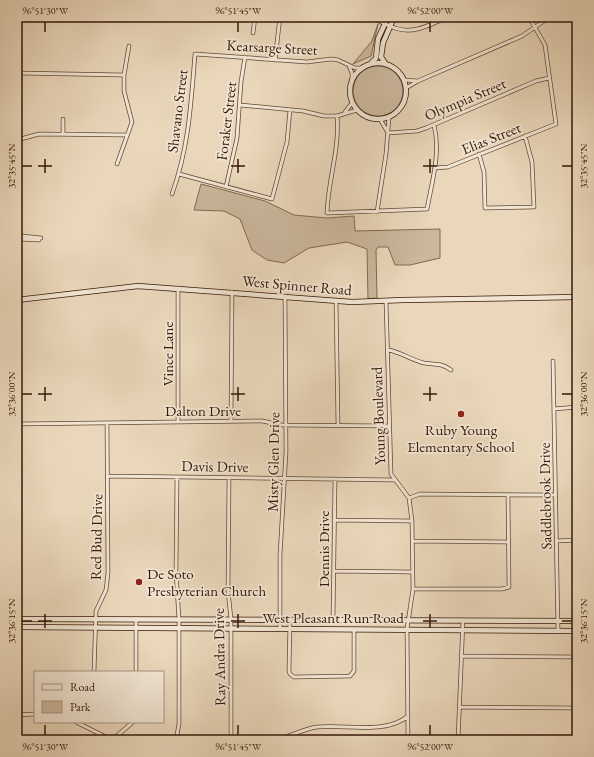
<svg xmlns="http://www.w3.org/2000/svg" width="594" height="757" font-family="'EB Garamond',serif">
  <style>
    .green { fill: #cbb79d; stroke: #806852 }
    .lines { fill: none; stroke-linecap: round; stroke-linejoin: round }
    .river { stroke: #ad967e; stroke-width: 6 }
    .street-casing { stroke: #634835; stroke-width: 4.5 }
    .secondary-casing { stroke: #361908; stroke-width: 6 }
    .street { stroke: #f1e5d3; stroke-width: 3 }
    .secondary { stroke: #f1e5d3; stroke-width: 4.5 }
    .ticks { fill: none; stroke: #361908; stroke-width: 1.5 }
    .poi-dot { fill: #8f2418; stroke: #f1e5d3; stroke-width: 1.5 }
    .labels { text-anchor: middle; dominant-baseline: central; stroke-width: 3.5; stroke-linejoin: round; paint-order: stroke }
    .street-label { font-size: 15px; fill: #361908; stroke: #f1e5d3 }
    .poi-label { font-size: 15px; fill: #361908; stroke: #f1e5d3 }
    .neatline { fill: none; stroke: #361908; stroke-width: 1.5 }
    .ticks-label { font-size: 10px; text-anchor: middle; fill: #361908 }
  </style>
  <rect width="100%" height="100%" fill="#ead7bb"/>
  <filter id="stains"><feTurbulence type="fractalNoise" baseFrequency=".005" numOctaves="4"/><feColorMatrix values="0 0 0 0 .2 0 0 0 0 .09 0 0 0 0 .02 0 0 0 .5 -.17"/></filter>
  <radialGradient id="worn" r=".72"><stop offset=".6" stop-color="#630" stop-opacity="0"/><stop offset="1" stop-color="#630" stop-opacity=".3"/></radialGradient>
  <path class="green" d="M378,24L371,56L353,64L372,41Z
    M353 91a25 25 0 1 1 50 0a25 25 0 1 1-50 0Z
    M201,184L265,201L294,215L327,218L354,216L355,231L440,229V258L410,265H395L388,247H378L376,250L377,298L368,299L367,249L347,242L309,248L284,263L267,260L252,250L240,219L224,211L194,210Z"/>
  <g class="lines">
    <path class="river" d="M30,740L39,738L44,740"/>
    <g class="street-casing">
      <path id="street" d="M369,17C378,20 386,25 395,28C414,35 431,24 448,17
        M253,33L255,17
        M275,60L280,17
        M349,66L352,73V80
        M17,73L124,75
        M404,80L418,81
        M406,88L418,81L522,36L550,17
        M240,105L303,111L324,116H337L357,110
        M345,112L352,103
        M337,116C340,149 328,180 327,213L427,209C432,182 441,152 434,125
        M380,119L387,131
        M388,133L417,131L426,128L536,81L549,78
        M63,135V119
        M17,140L39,134L127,135
        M479,154L484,172L485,208L534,207L532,162L525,136
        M117,164L132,122L124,91V75L129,46
        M435,168L448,167L556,124L545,45L529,17
        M179,174L272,199L287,142L290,110
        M226,187L237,138L241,82L245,57
        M172,194C189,147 191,103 195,54L307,62L331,59L338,60L355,68H362
        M377,212L386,154L389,117
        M17,238L22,236L41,238
        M17,239L39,240
        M336,301L338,425
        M386,301L391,474L409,498L412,521L413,589L407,629L408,740
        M388,350C401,352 411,360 424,363C435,365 440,362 451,370
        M553,361L558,630
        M554,409L577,407
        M178,421V288
        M231,421L232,292
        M17,424L262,421L282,425L389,426
        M108,476L394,480
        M229,478L228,591L231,619V740
        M409,498L420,494L556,495
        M334,520L412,521
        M412,541L508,542
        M556,541L577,540
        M334,571L412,572
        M413,589H502L509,587L508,495
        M136,619V672
        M290,620L289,671L290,674L294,677L350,676L354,671V629
        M333,620L335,479
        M280,629V555L286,452L285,296
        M461,656L577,657
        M94,672L96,611L106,590L108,573L107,424
        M459,707L577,708
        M17,715L35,714
        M76,722L112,740
        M112,740L133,722
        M176,740L179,724V619L176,572L177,477
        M275,740C289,737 303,729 317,727C345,724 386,735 408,716
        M458,740L463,620"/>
    </g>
    <g class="secondary-casing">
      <path id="secondary" d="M350 91a28 28 0 1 1 56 0a28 28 0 1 1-56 0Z
        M371,63L376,58L378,39L388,17
        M385,63L381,57L383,43L394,17
        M17,300L138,286L352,302L404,300L577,297
        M17,619L577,621
        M17,627L577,631"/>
    </g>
    <use href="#street" class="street"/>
    <use href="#secondary" class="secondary"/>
  </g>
  <path class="ticks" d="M45,22V32M238,22V32M430,22V32M45,159V173M238,159V173M430,159V173M22,166H32M38,166H52M231,166H245M423,166H437M562,166H572M45,387V401M238,387V401M430,387V401M22,394H32M38,394H52M231,394H245M423,394H437M562,394H572M45,614V628M238,614V628M430,614V628M22,621H32M38,621H52M231,621H245M423,621H437M562,621H572M45,725V735M238,725V735M430,725V735"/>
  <g class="poi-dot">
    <circle cx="461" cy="414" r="4"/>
    <circle cx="139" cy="582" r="4"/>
  </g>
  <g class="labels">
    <g class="street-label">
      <text transform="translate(272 47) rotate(3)">Kearsarge Street</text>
      <text transform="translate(465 99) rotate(-23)">Olympia Street</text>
      <text transform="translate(177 111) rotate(-83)">Shavano Street</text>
      <text transform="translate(226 121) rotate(-83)">Foraker Street</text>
      <text transform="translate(491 138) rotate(-22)">Elias Street</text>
      <text transform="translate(297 285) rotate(5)">West Spinner Road</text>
      <text transform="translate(167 354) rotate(-90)">Vince Lane</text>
      <text x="203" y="410">Dalton Drive</text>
      <text transform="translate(378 416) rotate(-92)">Young Boulevard</text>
      <text transform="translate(273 462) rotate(-89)">Misty Glen Drive</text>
      <text transform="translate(215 466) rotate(1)">Davis Drive</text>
      <text transform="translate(545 496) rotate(-91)">Saddlebrook Drive</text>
      <text transform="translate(96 537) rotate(-89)">Red Bud Drive</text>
      <text transform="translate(323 549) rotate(-90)">Dennis Drive</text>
      <text x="333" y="617">West Pleasant Run Road</text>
      <text transform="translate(219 657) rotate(-91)">Ray Andra Drive</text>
    </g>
    <g class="poi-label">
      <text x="461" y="429">Ruby Young<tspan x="461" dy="17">Elementary School</tspan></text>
      <text x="147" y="573" text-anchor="start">De Soto<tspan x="147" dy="17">Presbyterian Church</tspan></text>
    </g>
  </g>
  <rect width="594" height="757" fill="none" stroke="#ead7bb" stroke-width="44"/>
  <rect x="34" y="671" width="130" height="52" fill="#f1e5d3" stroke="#a69382"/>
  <rect x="42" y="684" width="20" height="6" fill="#f1e5d3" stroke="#a69382"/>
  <text x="70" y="691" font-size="12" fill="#361908">Road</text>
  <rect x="42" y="701" width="20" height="12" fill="#cbb79d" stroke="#a69382"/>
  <text x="70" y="711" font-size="12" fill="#361908">Park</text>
  <rect x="22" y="22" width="550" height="713" class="neatline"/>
  <g class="ticks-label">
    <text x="45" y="14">96°51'30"W</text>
    <text x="238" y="14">96°51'45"W</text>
    <text x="430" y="14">96°52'00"W</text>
    <text transform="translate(583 166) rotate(-90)" y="4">32°35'45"N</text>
    <text transform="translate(11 166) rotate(-90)" y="4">32°35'45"N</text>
    <text transform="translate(583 394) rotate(-90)" y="4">32°36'00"N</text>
    <text transform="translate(11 394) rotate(-90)" y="4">32°36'00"N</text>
    <text transform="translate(583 621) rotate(-90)" y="4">32°36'15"N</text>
    <text transform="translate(11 621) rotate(-90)" y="4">32°36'15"N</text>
    <text x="45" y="750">96°51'30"W</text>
    <text x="238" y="750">96°51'45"W</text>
    <text x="430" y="750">96°52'00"W</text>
  </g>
  <rect width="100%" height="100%" filter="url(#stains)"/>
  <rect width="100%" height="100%" fill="url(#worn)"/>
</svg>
